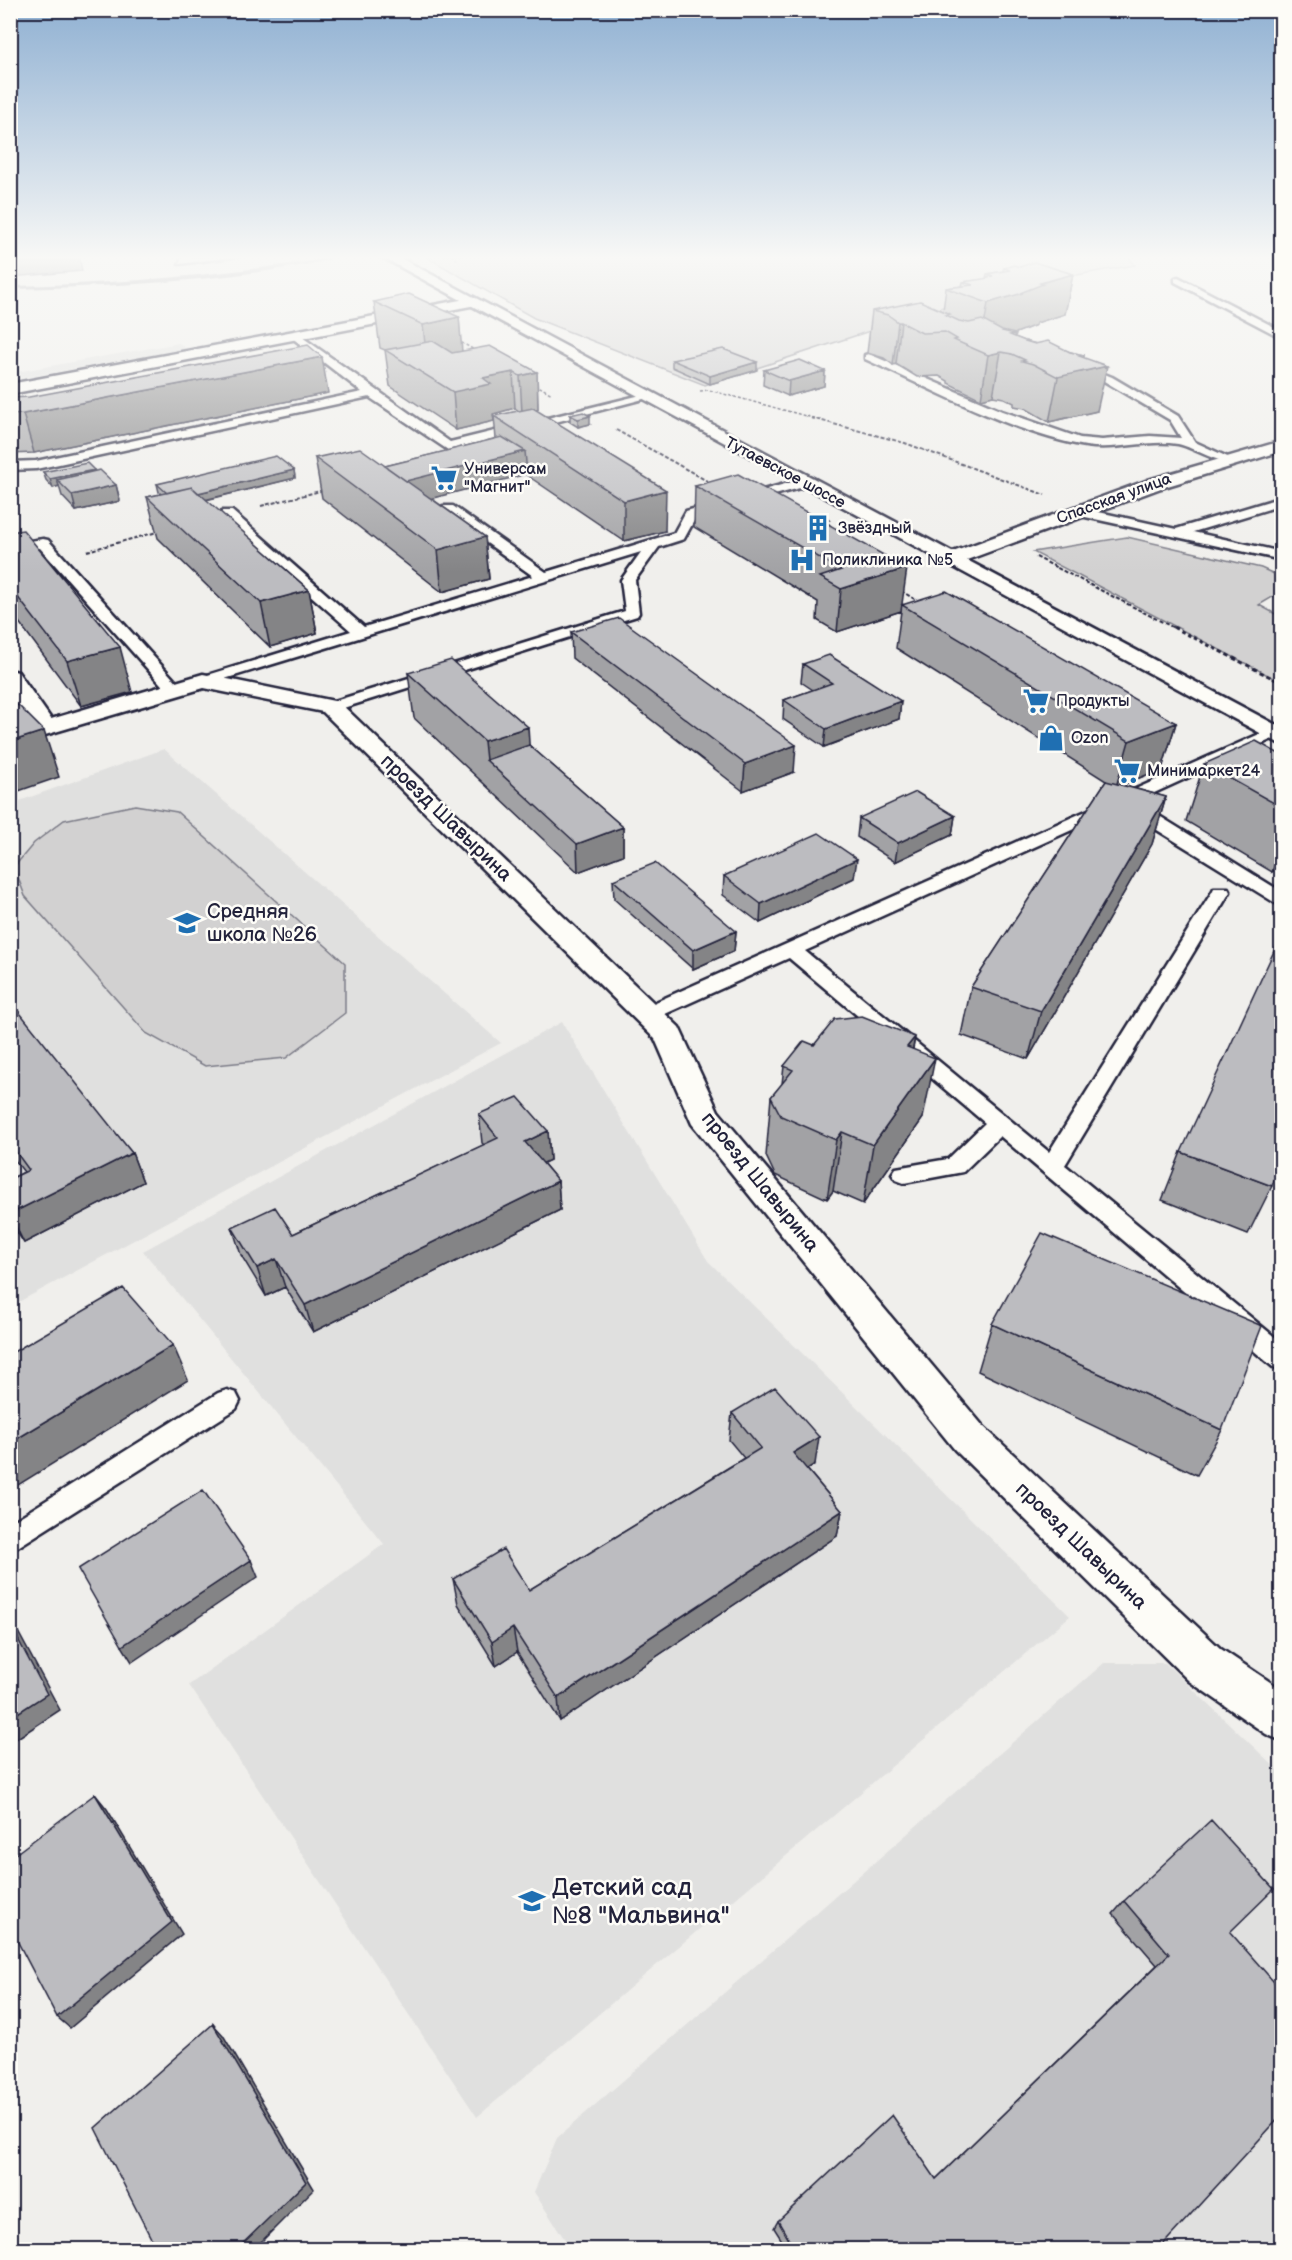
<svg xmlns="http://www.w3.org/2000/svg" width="1292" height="2260" font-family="'Balsamiq Sans',sans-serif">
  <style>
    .built { fill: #e0e0df }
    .green { fill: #d2d1d1; stroke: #7a7a86; stroke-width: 1.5 }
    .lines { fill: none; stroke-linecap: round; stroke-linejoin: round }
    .stream { fill: #737381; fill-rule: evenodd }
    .lane-casing { stroke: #22223b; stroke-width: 5 }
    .street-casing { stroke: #22223b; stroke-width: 5 }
    .primary-casing { stroke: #22223b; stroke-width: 5 }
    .path-far2 { stroke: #22223b; stroke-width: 1.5; stroke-dasharray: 3 2; stroke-linecap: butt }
    .path-far1 { stroke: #22223b; stroke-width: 2; stroke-dasharray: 4 2; stroke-linecap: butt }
    .path { stroke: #22223b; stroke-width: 3; stroke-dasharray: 4.5 3; stroke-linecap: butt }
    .lane { fill: #fdfcf7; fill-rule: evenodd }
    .street { fill: #fdfcf7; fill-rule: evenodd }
    .primary { fill: #fdfcf7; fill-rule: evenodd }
    .wall { fill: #a2a2a5; stroke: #22223b; stroke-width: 1.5 }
    .shaded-wall { fill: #848486; stroke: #22223b; stroke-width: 1.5 }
    .building { fill: #bcbcc0; stroke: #22223b; stroke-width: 1.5 }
    .labels { text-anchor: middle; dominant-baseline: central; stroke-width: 5; stroke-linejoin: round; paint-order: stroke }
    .far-poi-label { font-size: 16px; fill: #22223b; stroke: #fdfcf7; text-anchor: start }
    .far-street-label { font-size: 16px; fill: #22223b; stroke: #fdfcf7 }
    .street-label { font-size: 20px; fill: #22223b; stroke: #fdfcf7 }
    .poi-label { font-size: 20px; fill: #22223b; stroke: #fdfcf7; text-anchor: start }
    .near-poi-label { font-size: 24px; fill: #22223b; stroke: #fdfcf7; text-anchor: start }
  </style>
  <rect width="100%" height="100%" fill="#f0efec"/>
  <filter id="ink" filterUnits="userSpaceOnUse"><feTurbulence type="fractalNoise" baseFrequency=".0167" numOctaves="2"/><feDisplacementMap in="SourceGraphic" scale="12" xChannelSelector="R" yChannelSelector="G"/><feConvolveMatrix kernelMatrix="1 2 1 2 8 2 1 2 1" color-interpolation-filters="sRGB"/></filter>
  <g filter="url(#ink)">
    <path class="built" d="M179,343L186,349L11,380V373Z
      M164,749L501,1043L11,1306V804Z
      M562,1022L708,1261L1070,1616L477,2117L189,1685L384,1544L143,1251Z
      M1104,1663H1165L1281,1773V2249H571L534,2192L557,2138Z"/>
    <path class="green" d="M423,255H1127L1135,265L1001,288L705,385L534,318Z
      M1127,537L1261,568L1281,577V592L1259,605L1281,617V682L1033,552Z
      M135,805L177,812L345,963V1013L286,1058L205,1066L146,1033L25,896L14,867L34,843L64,820Z"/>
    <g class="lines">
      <path class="stream" d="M329,258L331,260C226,281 117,287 10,289V286C118,284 223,275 329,258Z"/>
      <g class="lane-casing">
        <path id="lane" d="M183,255H192L190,258L246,255L179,264Z
          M1178,277L1282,331V338L1175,282V278Z
          M295,332L450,442L645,394L651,397L448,450L369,397L36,469L10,470V462L36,461L362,392L291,337V333Z
          M869,354L1002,411L1080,438L1102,440L1150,436L1181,438L1170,420L1104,381L1071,366L1080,364L1112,377L1178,416L1195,442L1232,459C1223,467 1191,446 1178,444C1147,439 1117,451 1086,446C1014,434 932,389 865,359V355Z
          M803,479L807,480V486L696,517L684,539L659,547L635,580L639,613L637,616L337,710H325L323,707L325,704L625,611L621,580L641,552L208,684H198L195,681L198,678L351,631L222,517V511H232L364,627L533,576L443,512V506H453L546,572L674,533L686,511Z
          M1282,497V505L1193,532L1282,552V560L1076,515L1070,511L1076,507L1176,529Z
          M43,539L48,540L180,686L182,689L180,692H168L40,548L10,552V544Z
          M1273,728L1279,730L1281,733L1279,736L1130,804H1140L1282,892V907L1128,812L1125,808L1127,805L805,951L1049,1152L1212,892L1214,888H1228L1230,892L1065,1165L1282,1343V1370L1273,1367L1000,1136L963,1172L904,1183L896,1180L892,1174L896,1168L948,1159L985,1123L789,958L654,1019H640L637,1014L640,1009Z
          M227,1390L236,1393L240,1401L236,1409L10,1552V1523L218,1393Z"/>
      </g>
      <g class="street-casing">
        <path id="street" d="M471,298L478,302L476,305L10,394V384Z
          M1282,441V451L1161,488L956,564H942L939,560L942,556L1148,480Z
          M10,670L18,672L51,719L203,674L339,702L679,1027L718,1111L983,1426L1221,1649L1282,1690V1741L1266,1734L1189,1681L955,1450L692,1124L655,1039L323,712L204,688L45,735L37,733L10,695Z"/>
      </g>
      <g class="primary-casing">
        <path id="primary" d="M378,255H395L1282,728V745Z"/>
      </g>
      <path class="path-far2" d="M451,255L460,261
        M457,340L476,351
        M535,384L552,394
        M700,391L709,390L817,419"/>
      <path class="path-far1" d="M811,418L905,443L1045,495
        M616,430L709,482
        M261,506L324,490
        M87,551L161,531
        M1036,557L1176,629
        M901,591L920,602"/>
      <path class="path" d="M1173,627L1282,683"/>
      <use href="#lane" class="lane"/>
      <use href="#street" class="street"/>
      <use href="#primary" class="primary"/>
    </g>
    <path class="wall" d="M1020,267L1073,274L1065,314L1036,323V325L1016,333L1014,337L1025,341L1084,355V358L1097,411L1049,422L1025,408L1014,406V403L1004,398L993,396L981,399L948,383V381L939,376L917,377L896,364L893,365L884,358L867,353L872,311H943L946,288L962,286L963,282L986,279L987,274L1003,271L1004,268Z
      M374,302L459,317L461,351L537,372L538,409L536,410L665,531L624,541L525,474L431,498L485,537L489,579L442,592L322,498L315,458L385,466L496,439L494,416L519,411L515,408L493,414L494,421L456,430L390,386L385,350L380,348Z
      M672,360L757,370L710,384L672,367Z
      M764,370L825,371L824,386L788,396L763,385Z
      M328,393L34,453L10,454V398Z
      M570,415L590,424L578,427L570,422Z
      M294,470L295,478L206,500L309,590L317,633L270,647L158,538L147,497L161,494L159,492L157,484Z
      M95,471L116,485L120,501L76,511L62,496L59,486L53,488L46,480L43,472Z
      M695,486L829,524L902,604L1176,723L1162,769L1122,785L1166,797L1152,844L1028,1059L961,1035L971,987L1106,781L896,648L901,611L837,632L817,620L818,602L694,527Z
      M10,532L132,692L81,706L10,610Z
      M571,632L794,772L743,791L572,658Z
      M803,664L901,701L899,719L824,747L783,719L784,700L813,690L801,682Z
      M408,673L529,745L623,827V855L578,872L414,718Z
      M1281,755V867L1272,872L1186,821L1204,764Z
      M955,816L952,835L895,862L857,837L859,818Z
      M724,876L854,878L760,923L723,895Z
      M613,880L736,931L734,951L693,969L614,899Z
      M10,1010L132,1153L143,1182L24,1243L10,1222V1179L24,1172L10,1154Z
      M915,1037L913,1049L923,1118L863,1204L833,1191L827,1199L775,1175L766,1156L771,1097L782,1084L784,1066L814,1045Z
      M479,1114L548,1131L550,1160L543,1163L558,1181L560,1210L313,1332L285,1287L266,1296L241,1255L232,1227L293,1234L484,1145L482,1143Z
      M1181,1152L1272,1186L1248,1234L1162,1200Z
      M992,1324L1222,1430L1197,1475L978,1371Z
      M732,1413L815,1464L807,1469L842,1511L837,1536L560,1721L517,1652L496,1666L458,1604L453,1579L529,1590L744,1458L729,1440Z
      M1124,1901L1230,1932L1158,2250H788L774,2228L778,2221L936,2179L1157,1965L1113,1914Z"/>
    <path class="shaded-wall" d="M79,255L82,271L10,277V264Z
      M1073,274L1065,314L1036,323V325L1016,333V335H1015L1012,354L981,344L988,303L1020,293L1040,283Z
      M459,317L463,363L428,372L423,325Z
      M898,322H901L896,364L893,365Z
      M1001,352L993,396L981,399L988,355Z
      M1084,355L1081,372L1107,366L1097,411L1049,422L1058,377L1079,356Z
      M322,357L328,393L34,453L23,414Z
      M757,362V370L710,384V376Z
      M825,371L824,386L788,396L789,381Z
      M513,372L515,408L493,414L494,421L456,430L453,392L483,378Z
      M537,372L538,409L522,413L520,376Z
      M590,416V424L578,427V419Z
      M525,451L527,474L394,508L391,484Z
      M94,470L96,478L57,480L59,486L53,488L50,479Z
      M294,470L295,478L175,507L173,499Z
      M116,485L120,501L76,511L72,495Z
      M666,490L665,531L624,541V501Z
      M485,537L489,579L442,592L438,550Z
      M907,568L901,611L837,632L841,589Z
      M309,590L317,633L270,647L261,603Z
      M120,647L132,692L81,706L67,661Z
      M901,701L899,719L824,747L826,729Z
      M1176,723L1162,769L1116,787L1129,741Z
      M528,727L531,773L486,760L484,741Z
      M44,731L59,777L10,794V742Z
      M796,745L794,772L743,791L745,764Z
      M1166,797L1152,844L1028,1059L1041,1011Z
      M955,816L952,835L895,862L898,843Z
      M623,827V855L578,872L577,844Z
      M1281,848V867L1272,872Z
      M857,859L854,878L760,923L761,904Z
      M736,931L734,951L693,969V950Z
      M915,1037L904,1097L907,1047Z
      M935,1058L923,1118L863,1204L873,1145Z
      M548,1131L550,1160L527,1171L525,1142Z
      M842,1132L833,1191L827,1199L836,1140Z
      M132,1153L143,1182L24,1243L10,1214Z
      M558,1181L560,1210L313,1332L305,1305Z
      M276,1259L285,1287L266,1296L257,1268Z
      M173,1345L188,1380L10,1490V1443Z
      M819,1437L815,1464L790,1480L793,1453Z
      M842,1511L837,1536L560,1721L558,1698Z
      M251,1560L258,1577L132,1662L122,1646Z
      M10,1621L17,1630L60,1710L10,1743Z
      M513,1628L517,1652L496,1666L492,1642Z
      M95,1794L107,1809L182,1934L70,2028L57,2017Z
      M213,2024L223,2035L314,2189L253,2250H236Z"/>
    <path class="building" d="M10,255H78V258L10,264Z
      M1034,262L1073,274L1040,283L1043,284L1020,293H1023L988,303L946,288L973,285L963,282L989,278L986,277L993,276L987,274L1010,270L1004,268L1014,265L1020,267Z
      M409,294L459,317L423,325L374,302Z
      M920,301L950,314L946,315L959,321L969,323L982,320L1002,331L1015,334L1010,335L1025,341L1035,344L1048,341L1070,352L1084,355L1079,356L1107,366L1058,377L1033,364L1022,361L1025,360L1012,354L1001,352L988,355L954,340L957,339L945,332L922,333L901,322H898L888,315L872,311Z
      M433,341L452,353L490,346L537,372L520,376L513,372L483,378L491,384L453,392L385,350Z
      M308,345L322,357L23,414L10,415V398L29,397Z
      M723,349L757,362L710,376L672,360Z
      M800,360L825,371L789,381L764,370Z
      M533,408L666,490L624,501L494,416Z
      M583,412L590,416L578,419L570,415Z
      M502,437L525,451L406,481L385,466Z
      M360,448L485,537L438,550L315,458Z
      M276,456L294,470L198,493L192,487L167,493L157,484Z
      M87,463L94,470L50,479L43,472Z
      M100,470L116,485L72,495L57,480Z
      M738,474L907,568L841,589L820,577L841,570L695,486Z
      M192,487L309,590L261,603L147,497Z
      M821,515L829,520L823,521L815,517Z
      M23,530L120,647L67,661L10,587V532Z
      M946,591L1176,723L1129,741L902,605Z
      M619,618L796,745L745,764L571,632Z
      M829,655L901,701L826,729L784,700L832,683L803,664Z
      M451,660L528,727L484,741L408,673Z
      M18,705L44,731L10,742V708Z
      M1256,741L1281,755V807L1204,764Z
      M529,745L623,827L577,844L486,760Z
      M1106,781L1166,797L1041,1011L971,987Z
      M916,792L955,816L898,843L859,818Z
      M819,833L857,859L761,904L724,876Z
      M655,863L736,931L693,950L613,880Z
      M1281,936V1161L1272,1186L1181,1152Z
      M16,1008L132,1153L10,1214V1179L29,1170L10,1144V1010Z
      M862,1016L915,1037L907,1047L935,1058L873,1145L842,1132L836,1140L781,1116L771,1097L793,1070L784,1066L804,1041L814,1045L835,1019Z
      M518,1097L548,1131L525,1142L558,1181L305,1305L276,1259L257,1268L232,1227L275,1207L293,1234L498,1138L479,1114Z
      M1042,1233L1262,1326L1222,1430L992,1324Z
      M123,1288L173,1345L10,1443V1354Z
      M775,1387L819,1437L793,1453L842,1511L558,1698L513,1628L492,1642L453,1579L503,1549L529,1590L761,1448L732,1413Z
      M203,1490L251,1560L122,1646L78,1569Z
      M10,1624L47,1694L10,1718Z
      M95,1794L172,1922L57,2017L10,1927V1858Z
      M1211,1820L1274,1889L1230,1932L1281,1990V2116L1158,2250H795L778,2221L892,2115L936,2179L1169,1954L1124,1901Z
      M213,2024L306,2182L236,2250H157L95,2128Z"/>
  </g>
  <linearGradient id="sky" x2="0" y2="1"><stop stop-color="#8fb0d2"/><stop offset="0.45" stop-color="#f8f8f6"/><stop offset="1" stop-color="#f8f8f6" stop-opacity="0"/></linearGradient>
  <rect width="1292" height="572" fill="url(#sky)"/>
  <defs>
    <g id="supermarket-bare" transform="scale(2.07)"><path d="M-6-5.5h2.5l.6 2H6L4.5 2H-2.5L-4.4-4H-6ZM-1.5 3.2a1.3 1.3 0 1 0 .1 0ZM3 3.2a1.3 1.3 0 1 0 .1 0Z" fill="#1f6fb2" stroke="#fdfcf7" stroke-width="2.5" paint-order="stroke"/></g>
    <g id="building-bare" transform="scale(2.07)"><path d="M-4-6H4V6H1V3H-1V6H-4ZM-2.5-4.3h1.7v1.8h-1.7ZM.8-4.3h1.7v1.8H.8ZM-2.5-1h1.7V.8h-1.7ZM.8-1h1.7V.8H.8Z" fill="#1f6fb2" stroke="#fdfcf7" stroke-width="2.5" paint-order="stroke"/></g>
    <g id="hospital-bare" transform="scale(2.07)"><path d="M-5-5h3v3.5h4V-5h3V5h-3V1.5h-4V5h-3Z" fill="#1f6fb2" stroke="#fdfcf7" stroke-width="2.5" paint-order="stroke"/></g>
    <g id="shop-bare" transform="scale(2.07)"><path d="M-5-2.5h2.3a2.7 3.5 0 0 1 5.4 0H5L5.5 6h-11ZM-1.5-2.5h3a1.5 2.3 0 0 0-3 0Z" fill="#1f6fb2" stroke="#fdfcf7" stroke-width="2.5" paint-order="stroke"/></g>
    <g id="school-bare" transform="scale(2.07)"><path d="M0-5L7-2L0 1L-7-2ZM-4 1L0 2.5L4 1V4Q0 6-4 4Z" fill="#1f6fb2" stroke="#fdfcf7" stroke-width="2.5" paint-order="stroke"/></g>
  </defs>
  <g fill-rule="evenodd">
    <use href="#supermarket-bare" x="444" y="478"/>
    <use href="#building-bare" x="818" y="528"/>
    <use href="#hospital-bare" x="802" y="560"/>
    <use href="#supermarket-bare" x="1036" y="701"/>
    <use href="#shop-bare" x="1051" y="738"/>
    <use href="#supermarket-bare" x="1127" y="771"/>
    <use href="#school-bare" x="187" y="923"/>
    <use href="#school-bare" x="532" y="1901"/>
  </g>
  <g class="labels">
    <g class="far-poi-label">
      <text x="464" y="469">Универсам<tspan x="464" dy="18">"Магнит"</tspan></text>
      <text x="838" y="528">Звёздный</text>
      <text x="822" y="560">Поликлиника №5</text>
      <text x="1056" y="701">Продукты</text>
      <text x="1071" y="738">Ozon</text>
      <text x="1147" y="771">Минимаркет24</text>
    </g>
    <g class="far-street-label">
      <text transform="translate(785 473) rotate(28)">Тутаевское шоссе</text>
      <text transform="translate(1114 499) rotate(-20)">Спасская улица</text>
    </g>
    <g class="street-label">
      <text transform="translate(446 818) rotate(44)">проезд Шавырина</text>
      <text transform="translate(760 1182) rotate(51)">проезд Шавырина</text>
      <text transform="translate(1081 1546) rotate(44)">проезд Шавырина</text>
    </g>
    <g class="poi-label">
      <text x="207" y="912">Средняя<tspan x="207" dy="23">школа №26</tspan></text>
    </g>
    <g class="near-poi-label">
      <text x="552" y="1887">Детский сад<tspan x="552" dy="28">№8 "Мальвина"</tspan></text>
    </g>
  </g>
  <rect width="1292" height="2260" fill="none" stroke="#fdfcf7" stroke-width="36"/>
  <rect x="18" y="18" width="1256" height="2224" fill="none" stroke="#22223b" stroke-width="2" filter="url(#ink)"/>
</svg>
